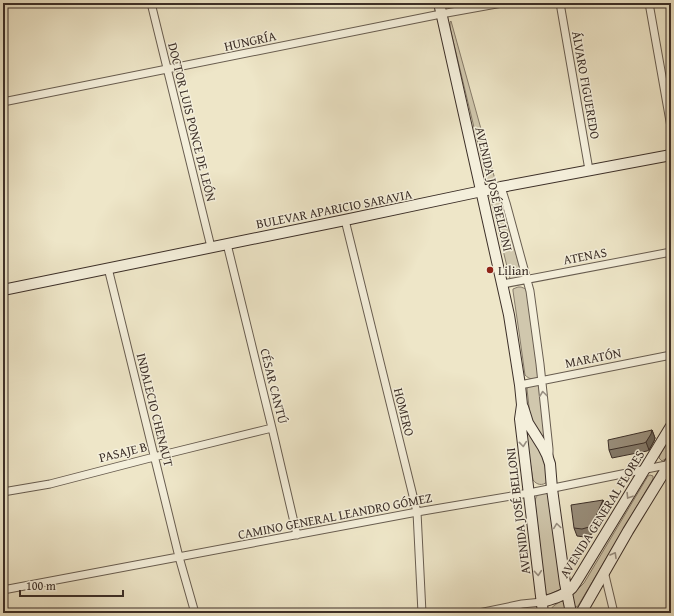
<svg xmlns="http://www.w3.org/2000/svg" width="674" height="616" font-family="'Gentium Book Plus',serif">
  <style>
    .green { fill: #d0c7ad; stroke: #867b6a }
    .lines { fill: none; stroke-linecap: round; stroke-linejoin: round }
    .street-casing { stroke: #685d50; stroke-width: 9 }
    .secondary-casing { stroke: #3c2f28; stroke-width: 12 }
    .street { stroke: #f4efdb; stroke-width: 7 }
    .secondary { stroke: #f4efdb; stroke-width: 10 }
    .wall { fill: #847a6a; stroke: #3c2f28 }
    .shaded-wall { fill: #6b6356; stroke: #3c2f28 }
    .building { fill: #998e7b; stroke: #3c2f28 }
    .oneway { stroke: #988f82 }
    .poi-dot { fill: #8f2418; stroke: #f4efdb; stroke-width: 1.5 }
    .labels { text-anchor: middle; dominant-baseline: central; stroke-width: 3; stroke-linejoin: round; paint-order: stroke }
    .street-label { font-size: 13px; fill: #3c2f28; stroke: #f4efdb }
    .poi-label { font-size: 13px; fill: #3c2f28; stroke: #f4efdb; text-anchor: start }
  </style>
  <rect width="100%" height="100%" fill="#eee6c8"/>
  <filter id="stains"><feTurbulence type="fractalNoise" baseFrequency=".005" numOctaves="4"/><feColorMatrix values="0 0 0 0 .2 0 0 0 0 .09 0 0 0 0 .02 0 0 0 .5 -.17"/></filter>
  <radialGradient id="worn" r=".72"><stop offset=".6" stop-color="#630" stop-opacity="0"/><stop offset="1" stop-color="#630" stop-opacity=".3"/></radialGradient>
  <path class="green" d="M451,21L496,183L490,185L486,177L450,28V22Z
    M497,193H499L501,197L522,276L521,277L511,280L510,279L490,196V194Z
    M518,287H521L526,289L527,293L538,372V377C534,381 529,379 525,375L519,332L513,291V289Z
    M538,385H540L545,440L537,429L530,416L527,389C528,385 534,385 538,385Z
    M522,412L544,454L547,482C542,486 537,485 533,480Z
    M671,437C671,446 671,457 662,461L659,458L660,455Z
    M650,475L653,476V479L578,606L576,607H575L572,595L584,583L648,476Z
    M543,493H548L561,589L548,595L545,593L535,501C536,496 538,494 543,493Z
    M562,601L565,602L569,613H548C550,608 557,603 562,601Z"/>
  <g class="lines">
    <g class="street-casing">
      <path id="street" d="M151,3L211,247
        M560,3L589,170
        M649,3L671,127
        M3,102L441,14L502,3
        M501,187L506,203L530,291L540,364L549,449V456
        M345,220L417,512L422,613
        M227,244L272,428L297,535
        M108,268L179,557L195,613
        M503,284L671,252
        M520,385L671,355
        M3,492L50,484L154,457L272,428
        M604,571L614,613
        M3,590L417,512L529,493L671,464
        M479,613L522,604L542,602"/>
    </g>
    <g class="secondary-casing">
      <path id="secondary" d="M439,3L509,315L520,385L522,405L520,419L543,613
        M3,290L345,220L501,187L671,155
        M523,407L528,423L543,447L547,455L550,464L552,489L565,583L571,613
        M542,602C552,599 564,596 572,588C575,584 578,579 581,574L671,426
        M581,613L628,531L671,461"/>
    </g>
    <use href="#street" class="street"/>
    <use href="#secondary" class="secondary"/>
  </g>
  <path class="wall" d="M652,430L655,438L654,441L649,450L647,451L612,458L609,450Z
    M603,500L606,507L596,530L592,534L585,537L577,536L574,528Z"/>
  <path class="shaded-wall" d="M652,430L655,438L654,441L649,450L646,442Z
    M603,500L606,507L596,530L592,534L589,527Z"/>
  <path class="building" d="M652,430L651,434L646,442L644,443L609,450L608,440Z
    M603,500L593,523L589,527L582,529L574,528L571,505Z"/>
  <defs><path id="oneway-chevron" d="M-2-3.5L2.5 0L-2 3.5" fill="none" stroke-width="1.6" stroke-linecap="round" stroke-linejoin="round"/></defs>
  <g class="oneway">
    <use href="#oneway-chevron" transform="translate(543 394) rotate(-97)"/>
    <use href="#oneway-chevron" transform="translate(523 444) rotate(84)"/>
    <use href="#oneway-chevron" transform="translate(629 496) rotate(122)"/>
    <use href="#oneway-chevron" transform="translate(557 526) rotate(-98)"/>
    <use href="#oneway-chevron" transform="translate(614 555) rotate(-60)"/>
    <use href="#oneway-chevron" transform="translate(538 573) rotate(85)"/>
  </g>
  <circle class="poi-dot" cx="490" cy="270" r="4"/>
  <g class="labels">
    <g class="street-label">
      <text transform="translate(250 41) rotate(-12)">HUNGRÍA</text>
      <text transform="translate(586 85) rotate(80)">ÁLVARO FIGUEREDO</text>
      <text transform="translate(192 122) rotate(76)">DOCTOR LUIS PONCE DE LEÓN</text>
      <text transform="translate(494 189) rotate(77)">AVENIDA JOSÉ BELLONI</text>
      <text transform="translate(334 209) rotate(-11)">BULEVAR APARICIO SARAVIA</text>
      <text transform="translate(585 256) rotate(-11)">ATENAS</text>
      <text transform="translate(593 358) rotate(-11)">MARATÓN</text>
      <text transform="translate(274 386) rotate(76)">CÉSAR CANTÚ</text>
      <text transform="translate(155 410) rotate(76)">INDALECIO CHENAUT</text>
      <text transform="translate(404 412) rotate(76)">HOMERO</text>
      <text transform="translate(123 452) rotate(-14)">PASAJE B</text>
      <text transform="translate(518 511) rotate(-97)">AVENIDA JOSÉ BELLONI</text>
      <text transform="translate(602 514) rotate(-58)">AVENIDA GENERAL FLORES</text>
      <text transform="translate(335 516) rotate(-11)">CAMINO GENERAL LEANDRO GÓMEZ</text>
    </g>
    <g class="poi-label">
      <text x="498" y="270">Lilian</text>
    </g>
  </g>
  <rect width="674" height="616" fill="none" stroke="#eee6c8" stroke-width="16"/>
  <rect x="4" y="4" width="666" height="608" fill="none" stroke="#3c2f28" stroke-width="2"/>
  <rect x="8" y="8" width="658" height="600" fill="none" stroke="#3c2f28"/>
  <path d="M20 590v6h103v-6" fill="none" stroke="#3c2f28" stroke-width="2"/>
  <text x="26" y="590" font-size="12" fill="#3c2f28" stroke="#f4efdb" stroke-width="3" paint-order="stroke">100 m</text>
  <rect width="100%" height="100%" filter="url(#stains)"/>
  <rect width="100%" height="100%" fill="url(#worn)"/>
</svg>
